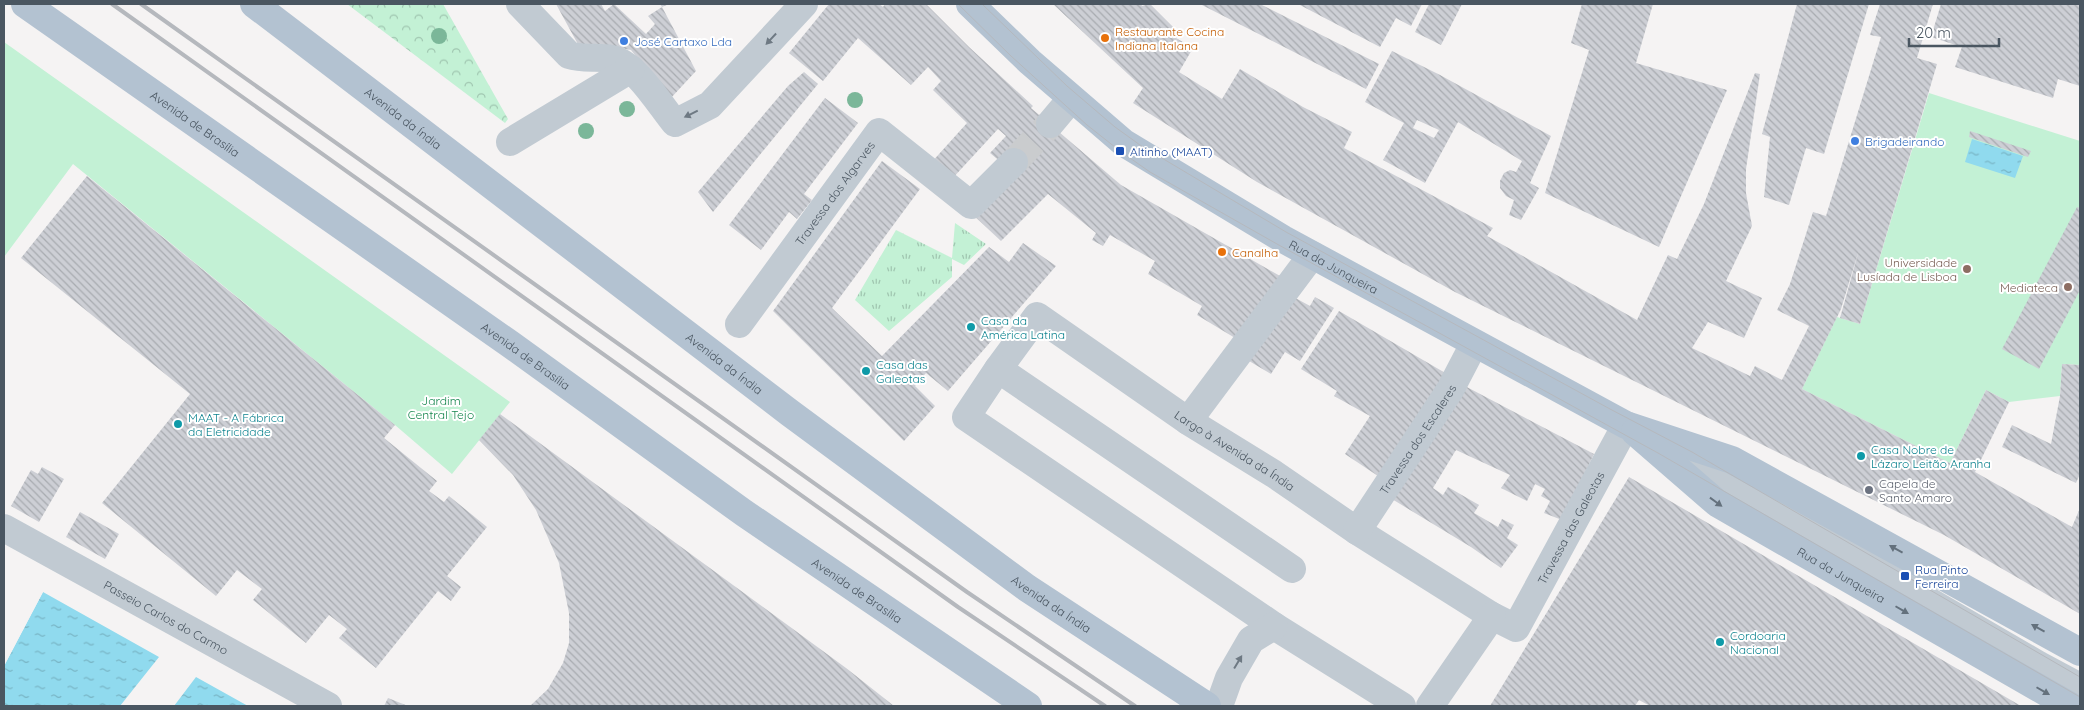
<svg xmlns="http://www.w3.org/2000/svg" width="2084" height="710" font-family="Quicksand,sans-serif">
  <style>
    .grass { fill: url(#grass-tufts) }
    .park { fill: url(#park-crowns) }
    .garden { fill: #c3f1d5 }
    .water { fill: url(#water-ripples) }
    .pier { fill: #f5f3f3 }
    .building { fill: url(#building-back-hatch); fill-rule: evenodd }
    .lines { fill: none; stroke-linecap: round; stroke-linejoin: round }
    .minor-tunnel { stroke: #caccce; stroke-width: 28; stroke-dasharray: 28 14; stroke-linecap: butt }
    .minor { stroke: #c1cad2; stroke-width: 28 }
    .major { stroke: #b3c2d1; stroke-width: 28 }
    .tram { stroke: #b5b8bd; stroke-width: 1 }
    .rail { stroke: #b5b8bd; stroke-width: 4 }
    .tree { fill: #7bb799 }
    .oneway { fill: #6e7983 }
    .oneway2 { fill: #64717d }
    .food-dot { fill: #e8710a; stroke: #fff; stroke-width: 2 }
    .shop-dot { fill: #3f7fe0; stroke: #fff; stroke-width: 2 }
    .transit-dot { fill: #1a4fb4; stroke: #fff; stroke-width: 2 }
    .education-dot { fill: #8d6e63; stroke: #fff; stroke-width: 2 }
    .culture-dot { fill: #0f9aa8; stroke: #fff; stroke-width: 2 }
    .worship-dot { fill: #6b7280; stroke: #fff; stroke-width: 2 }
    .labels { text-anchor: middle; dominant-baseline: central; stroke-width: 4; stroke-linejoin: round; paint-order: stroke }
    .food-label { font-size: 12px; fill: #c56008; stroke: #fff; text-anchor: start }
    .shop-label { font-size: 12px; fill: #366cbe; stroke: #fff; text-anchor: start }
    .street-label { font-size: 12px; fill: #4a5661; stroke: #fff }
    .transit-label { font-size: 12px; fill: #164399; stroke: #fff; text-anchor: start }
    .education-label { font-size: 12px; fill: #785e54; stroke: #fff; text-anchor: end }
    .culture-label { font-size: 12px; fill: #0d838f; stroke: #fff; text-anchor: start }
    .park-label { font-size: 12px; fill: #17864f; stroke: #fff }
    .worship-label { font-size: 12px; fill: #5b616d; stroke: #fff; text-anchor: start }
  </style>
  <defs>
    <pattern id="grass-tufts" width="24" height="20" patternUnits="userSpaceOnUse" patternTransform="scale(1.25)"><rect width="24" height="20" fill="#c3f1d5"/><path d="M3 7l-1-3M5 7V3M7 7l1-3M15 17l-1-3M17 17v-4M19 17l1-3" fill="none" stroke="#a0c6b0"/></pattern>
    <pattern id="park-crowns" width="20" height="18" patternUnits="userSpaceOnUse" patternTransform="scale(1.25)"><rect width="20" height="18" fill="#c3f1d5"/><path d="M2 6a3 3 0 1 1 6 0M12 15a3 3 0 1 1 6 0" fill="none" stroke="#a0c6b0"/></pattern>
    <pattern id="water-ripples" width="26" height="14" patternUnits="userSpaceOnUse" patternTransform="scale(1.25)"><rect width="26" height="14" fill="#90daee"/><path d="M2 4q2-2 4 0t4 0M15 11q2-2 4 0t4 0" fill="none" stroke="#78b4c4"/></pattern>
    <pattern id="building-back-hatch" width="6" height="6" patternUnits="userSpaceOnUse" patternTransform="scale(1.25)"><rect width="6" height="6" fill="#cdcfd5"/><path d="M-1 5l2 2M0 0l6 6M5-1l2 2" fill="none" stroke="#a8abb0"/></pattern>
  </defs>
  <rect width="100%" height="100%" fill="#f5f3f3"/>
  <path class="grass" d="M955,223L986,244L964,265L952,259V277L889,331L855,300L896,230L952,258Z"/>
  <path class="park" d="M347,4H443L508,119L505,123Z"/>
  <path class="garden" d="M4,42L510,402L452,474L395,425L73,164L4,257Z
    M1929,93L2080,141V365L2062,364L2060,396L2009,402L1986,390L1950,463L1802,389L1837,317L1860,324Z"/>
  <path class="water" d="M1972,139L2023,156L2015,178L1965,162Z
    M43,592L159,657L120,706H4V666Z
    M196,677L248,706H174Z"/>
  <path class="pier" d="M41,591L43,592L4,666V661Z"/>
  <path class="building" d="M556,4H601L605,11L614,4L646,34L655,24L648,16L662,7L660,4H669L662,7L696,71L670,99L631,50L609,46L580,48Z
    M829,4H879L883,7L885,4H926L969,47L1033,106L1031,108L1121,185L1287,280L1240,341L1197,315L1202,306L1148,274L1155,261L1110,235L1103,246L1092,240L1096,233L1048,194L1001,241L971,213L1002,163L990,153L1006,136L998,129L951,180L930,164L967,123L933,90L941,81L928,67L911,85L858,38L823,81L789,53Z
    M1053,4H1141L1142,6L1150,4L1179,33L1176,38L1193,48L1179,72L1222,99L1240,69L1303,107L1352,132L1344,148L1493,228L1487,236L1637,320L1668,255L1677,259L1704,204L1755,73L1760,74L1746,169V193L1752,226L1726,281L1762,298L1744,338L1708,322L1692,348L1750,376L1755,366L1782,380L1809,326L1777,310L1790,284L1813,212L1826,216L1881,37L1870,35L1880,4H1933L1917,58L1937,64L1860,324L1840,318L1859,250L1841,309L1802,389L1950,463L1986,390L2009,402L1975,472L2072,527L2080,508V614L1944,535L1455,292L1257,182L1133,103L1143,88Z
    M1200,4H1260L1379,64L1366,89Z
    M1298,4H1422L1411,26L1396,18L1380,47Z
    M1429,4H1462L1441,45L1415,32Z
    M1582,4H1653L1636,63L1727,90L1659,247L1545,193L1589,50L1571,43Z
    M1797,4H1869L1824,154L1806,148L1789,205L1764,197L1770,137L1762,134Z
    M1941,4H2080V86L2058,79L2053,98L1955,67L1962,47L1931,37Z
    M1392,51L1440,75L1551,136L1530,183L1539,188L1521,220L1509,215L1514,200L1506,196L1500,188V181L1504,173L1510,170L1516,172L1522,161L1458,122L1425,183L1383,160L1404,123L1365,102ZM1417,120L1439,130L1434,138L1413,128Z
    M804,72L818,84L713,212L698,192L788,86Z
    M825,98L858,123L804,194L812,200L797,219L789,212L761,250L729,225Z
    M1970,131L2031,151L2028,157L1969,137Z
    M882,161L920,189L832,308L882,356L989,247L1009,262L1023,243L1056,266L948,391L926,373L915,386L935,406L904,441L773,311Z
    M87,176L395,425L384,438L437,481L429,491L444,502L449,496L487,527L447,576L461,587L451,601L438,591L376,668L339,638L347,629L329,615L306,643L253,600L262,589L237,570L216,596L102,503L190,394L21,258Z
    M2077,207L2080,208V290L2039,369L2002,349Z
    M1290,295L1310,306L1315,297L1334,308L1300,361L1285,352L1271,374L1244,358Z
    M1339,311L1447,374L1378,476L1345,454L1370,416L1334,396L1337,391L1301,369Z
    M2062,364L2080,365V474L2076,483L2002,447L2012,425L2051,444L2060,396Z
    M1463,385L1594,454L1562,520L1544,513L1550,501L1541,496L1545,489L1535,484L1527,501L1501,488L1510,475L1456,450L1433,488L1443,495L1448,487L1479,505L1474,513L1498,527L1502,519L1514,525L1507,538L1518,545L1501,568L1471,547L1387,496Z
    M500,414L846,668L894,706H530L548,689L563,663L569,643V613L559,563L536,510L513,475L479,440Z
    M42,467L64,479L39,522L11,506L31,470L38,474Z
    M1629,477L2021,706H1650L1639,700L1635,706H1490Z
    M80,512L119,534L105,559L66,537Z
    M388,698L408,706H384Z"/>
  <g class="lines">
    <path class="minor-tunnel" d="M1014,162L1050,124"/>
    <g class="minor">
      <path d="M520,4L569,55C584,60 597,56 612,59C635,63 660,105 675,123L710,105L804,4"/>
      <path d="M1050,124L1071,99"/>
      <path d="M510,142L631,69"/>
      <path id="s1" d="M739,324L879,132L971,205L1014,162"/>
      <path id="s2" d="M998,369L1037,316L1188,421L1274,474L1357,531L1492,616L1516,628L1626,425L2039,665L2080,687"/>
      <path d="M1188,421L1312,255"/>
      <path id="s3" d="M4,528L328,706"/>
      <path id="s4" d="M1357,531L1450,390L1474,344"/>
      <path d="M1292,569L998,369L966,417L1274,626L1402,706"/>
      <path d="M1219,706L1229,678L1251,640L1274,626"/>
      <path d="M1430,706L1492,616"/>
    </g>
    <g class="major">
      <path id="s5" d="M25,4L510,344L744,513L1028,706"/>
      <path id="s6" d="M254,4L790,413L1027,588L1207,706"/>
      <path id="s7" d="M970,4L1030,62L1124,143L1283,239L1626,425L1732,460L2080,652"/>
      <path id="s8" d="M1635,432L1717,503L2070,706"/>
    </g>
    <path class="tram" d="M958,4L1011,56L1087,125L1120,151L1150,172L1277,244L1658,453L2080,697
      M982,4L1067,86L1115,127L1140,145L1286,232L1610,409L1692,452L2080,677"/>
    <path class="rail" d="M112,4L958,607L1105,706
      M141,4L967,592L1135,706"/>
  </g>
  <g class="tree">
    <circle cx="439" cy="36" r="8"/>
    <circle cx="855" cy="100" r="8"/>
    <circle cx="627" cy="109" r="8"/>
    <circle cx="586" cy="131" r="8"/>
  </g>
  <defs><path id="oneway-solid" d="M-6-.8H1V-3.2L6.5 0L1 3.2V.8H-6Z" transform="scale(1.25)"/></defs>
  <g class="oneway">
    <use href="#oneway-solid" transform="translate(771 39) rotate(133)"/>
    <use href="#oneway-solid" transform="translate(691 114) rotate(154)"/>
    <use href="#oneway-solid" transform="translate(1238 662) rotate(-59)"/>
  </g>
  <g class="oneway2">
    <use href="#oneway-solid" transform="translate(1716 502) rotate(36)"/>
    <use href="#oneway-solid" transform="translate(1896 549) rotate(-151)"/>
    <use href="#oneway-solid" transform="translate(1902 610) rotate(30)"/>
    <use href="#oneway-solid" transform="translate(2038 628) rotate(-151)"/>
    <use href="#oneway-solid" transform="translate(2043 691) rotate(30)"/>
  </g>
  <g class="food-dot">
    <circle cx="1105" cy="38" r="5"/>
    <circle cx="1222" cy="252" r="5"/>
  </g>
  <g class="shop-dot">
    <circle cx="624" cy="41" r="5"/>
    <circle cx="1855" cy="141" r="5"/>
  </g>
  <g class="transit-dot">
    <rect x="1115" y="146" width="10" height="10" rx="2.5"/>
    <rect x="1900" y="571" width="10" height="10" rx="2.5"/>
  </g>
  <g class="education-dot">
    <circle cx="1967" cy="269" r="5"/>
    <circle cx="2068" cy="287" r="5"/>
  </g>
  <g class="culture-dot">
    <circle cx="971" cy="327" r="5"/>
    <circle cx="866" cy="371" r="5"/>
    <circle cx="178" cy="424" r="5"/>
    <circle cx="1861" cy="456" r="5"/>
    <circle cx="1720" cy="642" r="5"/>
  </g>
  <circle class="worship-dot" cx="1869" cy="490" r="5"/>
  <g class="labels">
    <g class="food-label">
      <text x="1115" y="31">Restaurante Cocina<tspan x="1115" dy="14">Indiana Italana</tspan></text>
      <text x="1232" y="252">Canalha</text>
    </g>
    <g class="shop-label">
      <text x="634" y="41">José Cartaxo Lda</text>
      <text x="1865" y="141">Brigadeirando</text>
    </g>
    <g class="street-label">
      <text stroke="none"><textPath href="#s6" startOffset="188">Avenida da Índia</textPath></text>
      <text stroke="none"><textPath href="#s5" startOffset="208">Avenida de Brasília</textPath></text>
      <text stroke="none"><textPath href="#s1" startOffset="162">Travessa dos Algarves</textPath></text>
      <text stroke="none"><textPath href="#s7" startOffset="451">Rua da Junqueira</textPath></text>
      <text stroke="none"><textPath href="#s5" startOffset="612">Avenida de Brasília</textPath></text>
      <text stroke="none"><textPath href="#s6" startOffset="592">Avenida da Índia</textPath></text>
      <text stroke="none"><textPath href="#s4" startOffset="110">Travessa dos Escaleres</textPath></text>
      <text stroke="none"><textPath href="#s2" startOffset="305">Largo à Avenida da Índia</textPath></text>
      <text stroke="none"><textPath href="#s2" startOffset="752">Travessa das Galeotas</textPath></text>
      <text stroke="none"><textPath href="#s8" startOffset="252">Rua da Junqueira</textPath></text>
      <text stroke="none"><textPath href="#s5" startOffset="1018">Avenida de Brasília</textPath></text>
      <text stroke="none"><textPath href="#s6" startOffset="998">Avenida da Índia</textPath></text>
      <text stroke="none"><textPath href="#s3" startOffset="185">Passeio Carlos do Carmo</textPath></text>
    </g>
    <g class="transit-label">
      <text x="1130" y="151">Altinho (MAAT)</text>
      <text x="1915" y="569">Rua Pinto<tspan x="1915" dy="14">Ferreira</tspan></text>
    </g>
    <g class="education-label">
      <text x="1957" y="262">Universidade<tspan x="1957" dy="14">Lusíada de Lisboa</tspan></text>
      <text x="2058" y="287">Mediateca</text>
    </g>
    <g class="culture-label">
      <text x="981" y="320">Casa da<tspan x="981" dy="14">América Latina</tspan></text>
      <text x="876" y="364">Casa das<tspan x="876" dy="14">Galeotas</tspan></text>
      <text x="188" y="417">MAAT - A Fábrica<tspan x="188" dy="14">da Eletricidade</tspan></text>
      <text x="1871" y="449">Casa Nobre de<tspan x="1871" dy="14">Lázaro Leitão Aranha</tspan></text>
      <text x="1730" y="635">Cordoaria<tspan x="1730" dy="14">Nacional</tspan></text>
    </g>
    <g class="park-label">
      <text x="441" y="400">Jardim<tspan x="441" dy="14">Central Tejo</tspan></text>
    </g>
    <g class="worship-label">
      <text x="1879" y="483">Capela de<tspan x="1879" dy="14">Santo Amaro</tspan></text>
    </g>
  </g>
  <rect width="2084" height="710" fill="none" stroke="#4a5661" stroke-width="10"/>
  <path d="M1909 38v8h90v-8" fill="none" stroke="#4a5661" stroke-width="2.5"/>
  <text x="1916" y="38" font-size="15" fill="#4a5661" stroke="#ffffff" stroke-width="4" paint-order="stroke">20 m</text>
</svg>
